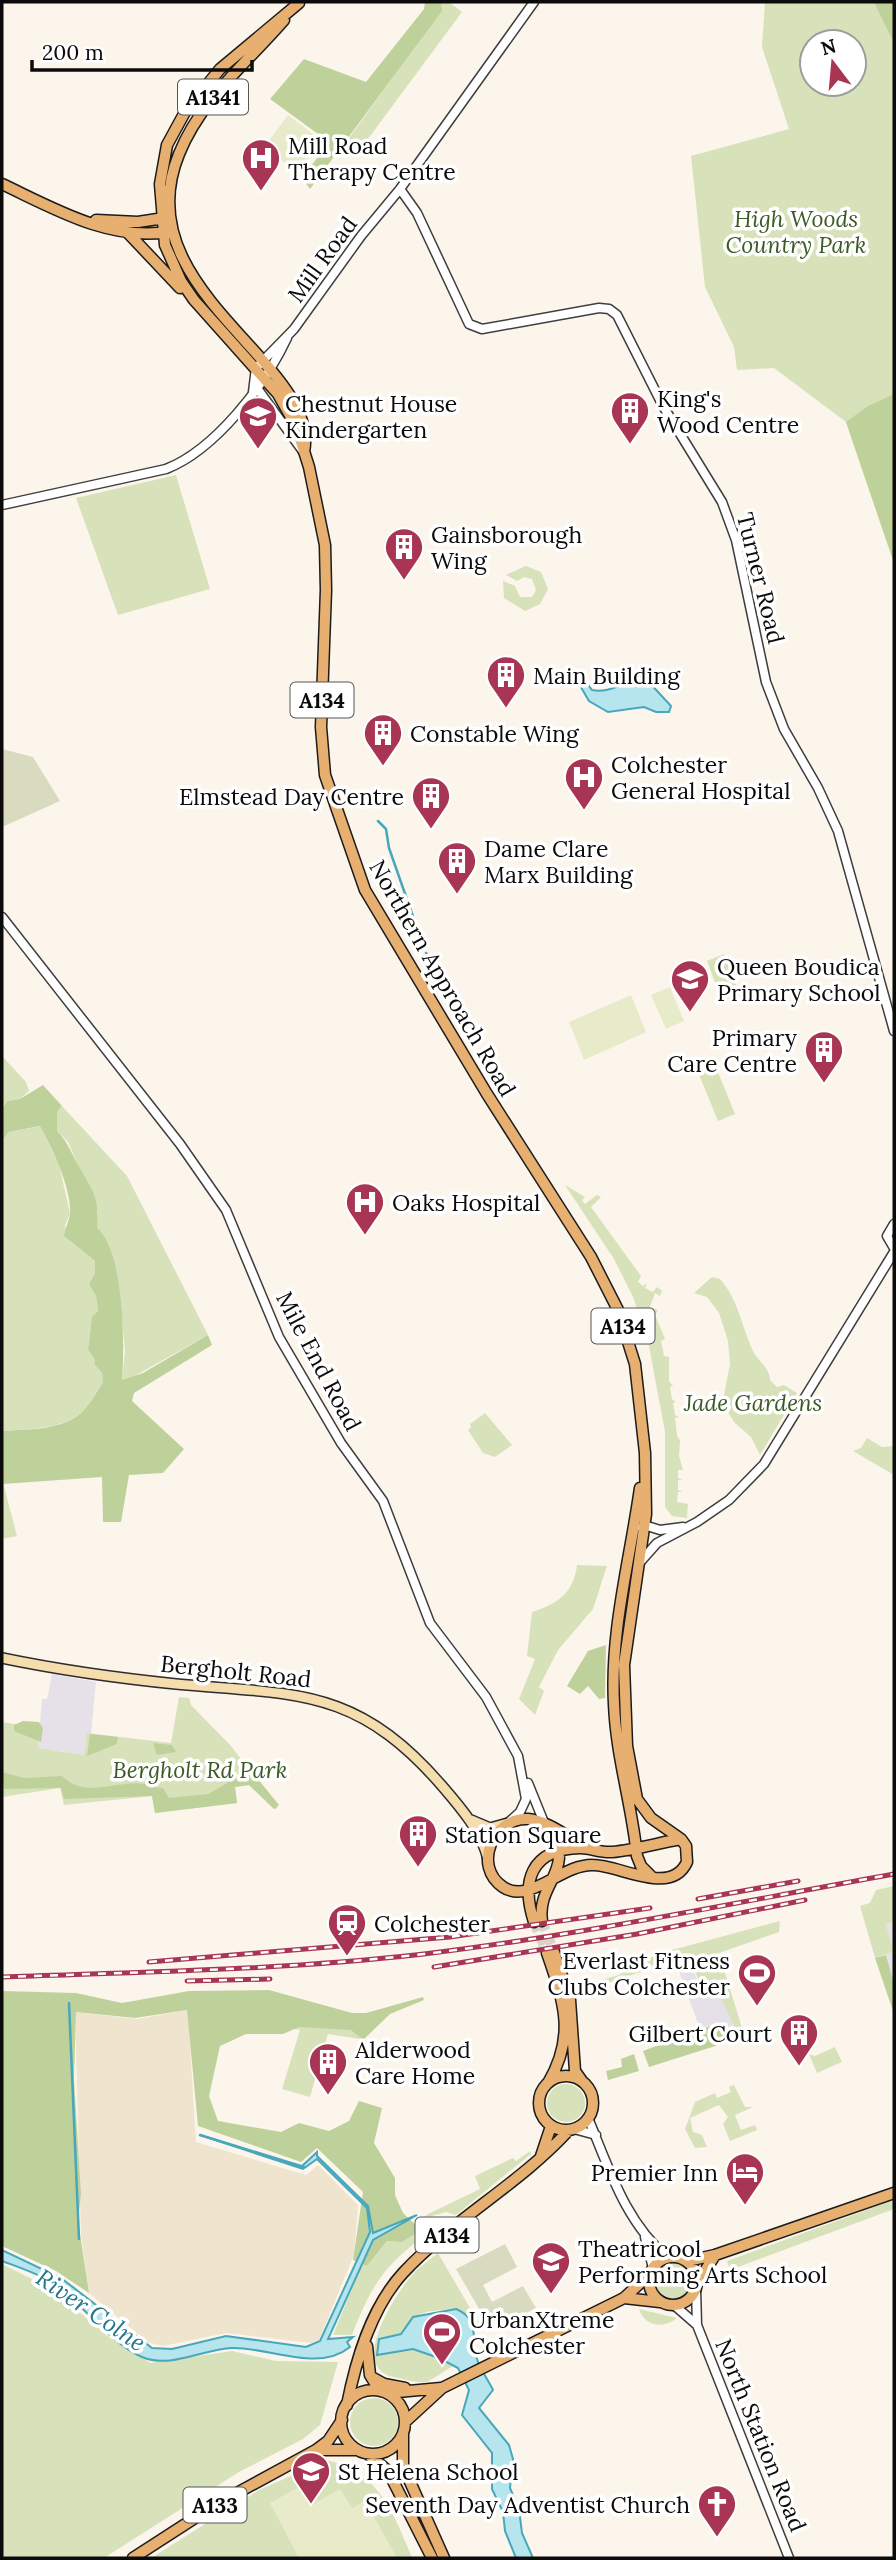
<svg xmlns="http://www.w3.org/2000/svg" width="896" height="2560" font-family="Lora,serif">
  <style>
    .industrial { fill: #e6e0e9 }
    .farmland { fill: #efe5cf }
    .green { fill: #d8e2ba; fill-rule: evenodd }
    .forest { fill: #bfd19b }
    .cemetery { fill: #d8dbc0 }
    .pitch { fill: #e7ebca }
    .water { fill: #b6e5ee; stroke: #47a7bb; stroke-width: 2 }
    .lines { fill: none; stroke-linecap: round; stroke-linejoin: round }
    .stream { stroke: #47a7bb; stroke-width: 2.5 }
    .primary-tunnel { stroke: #d8d2c9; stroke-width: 10; stroke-dasharray: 10 5; stroke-linecap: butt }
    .tertiary-casing { stroke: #3e3e3e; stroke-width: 11 }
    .secondary-casing { stroke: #2d2d2d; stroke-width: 12 }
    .primary-casing { stroke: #1c1c1c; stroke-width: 13 }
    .tertiary { stroke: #fff; stroke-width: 8 }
    .secondary { stroke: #f5ddae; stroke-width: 9 }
    .primary { stroke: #e7b071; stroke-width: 10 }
    .rail-casing { stroke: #a93554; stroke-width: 5 }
    .rail { stroke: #fff; stroke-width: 2.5; stroke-dasharray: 8; stroke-linecap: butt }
    .labels { text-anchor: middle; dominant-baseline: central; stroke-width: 7; stroke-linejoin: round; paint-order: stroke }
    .shield { fill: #fff; stroke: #545454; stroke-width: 2 }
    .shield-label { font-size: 21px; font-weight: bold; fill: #0b0b0b }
    .poi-label { font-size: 23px; fill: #0b0b0b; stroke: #fff; text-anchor: start }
    .park-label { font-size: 23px; font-style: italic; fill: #3b5a24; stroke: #fff }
    .street-label { font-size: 23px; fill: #0b0b0b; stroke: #fff }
    .water-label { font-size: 24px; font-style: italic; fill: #25768c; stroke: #fff }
  </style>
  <rect width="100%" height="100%" fill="#fcf5eb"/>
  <path class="industrial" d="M52,1674L96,1682L91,1734H87L84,1755L38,1748L42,1699H47Z
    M894,1922V1982L886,1955L894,1952L886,1924Z
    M688,1956L698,1982L716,1987L724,1999L734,2025L721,2031L717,2023L700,2029L675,1961Z"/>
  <path class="farmland" d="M188,2010L196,2142L306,2175L318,2165L358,2205L354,2255L319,2340L311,2343L226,2333L163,2346L147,2342L89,2293L81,2235L75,2012L137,2019Z"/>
  <path class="green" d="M441,2H449L462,12L359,151L346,142L441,11Z
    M765,2H894V563L846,422L774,368L737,370L734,347L705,287L691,156L789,129L762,47ZM812,42H854V84H812Z
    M176,475L210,589L118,615L76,498Z
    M526,566L541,572L548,589L540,604L525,611L504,598L503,581L515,586L520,597H532L536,590L532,579L524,577L517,581L506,575Z
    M724,954L740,995L722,1001L707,961Z
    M2,1056L26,1082L29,1091L20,1099L7,1101L2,1109Z
    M715,1065L735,1114L718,1121L698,1072Z
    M62,1106L127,1176L208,1335L129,1379L122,1380L125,1351L122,1320L96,1228L98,1212L68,1142L57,1131V1112Z
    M41,1126L59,1165L70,1213L65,1226L71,1242L95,1261V1273L89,1284L96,1296L98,1311L92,1318L88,1350L95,1360L94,1364L102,1373L103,1382C96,1391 91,1402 84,1410C65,1430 26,1429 2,1431V1140L9,1132Z
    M565,1185L585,1197L582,1200L585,1204L597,1195L601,1197L591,1207L641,1276L638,1282L643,1286L647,1283L645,1288L653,1292L657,1287L662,1291L660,1296L655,1293L650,1307L658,1310L655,1315L665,1339L661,1341L664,1356L669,1357V1381L673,1386L670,1387L672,1399L676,1402L673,1403L675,1415L679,1417L675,1418L677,1436L680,1440L679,1456L683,1470H678V1478L683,1480H678V1490L683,1492H678L677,1502L688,1504L687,1518L672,1516L665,1507V1432L648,1341L633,1297L614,1259Z
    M712,1277L720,1279C739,1301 741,1325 753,1351C758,1361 770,1368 770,1380L777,1387L784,1385L797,1393L760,1455L751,1437L734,1422L725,1407L724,1395L730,1364L728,1341L719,1313L707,1297L694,1293Z
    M485,1413L512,1445L495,1457L483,1453L468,1430L471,1427L470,1424Z
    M867,1438L882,1447L894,1446V1475L853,1451L861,1448Z
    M2,1479L17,1536L2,1539Z
    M577,1565L607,1566L593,1609L558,1650L539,1687L544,1691L535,1715L519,1699L535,1659L527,1656L532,1612C558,1604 574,1592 577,1565Z
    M179,1697L189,1698L191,1705L231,1746L278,1808L274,1809L249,1785L235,1787L237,1803L155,1813L152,1796L64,1805L60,1788L2,1797V1722L39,1728L38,1748L84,1755L87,1733L171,1743Z
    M894,1886V1922L886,1924L894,1952L875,1958L860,1906L870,1903L876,1890Z
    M780,1921L779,1932L719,1953L742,2028L745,2027L747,2034L737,2032L716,1988L704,1992L688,1956L587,1990L590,1983L619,1975L640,1961L672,1950Z
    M199,2015L358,2023L360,2039L328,2034L310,2097L282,2089L300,2030Z
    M835,2047L842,2062L817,2073L809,2054L815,2056Z
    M547 2103a19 19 0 1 1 38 0a19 19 0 1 1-38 0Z
    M734,2085L745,2107H753L735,2115L741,2130L755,2125L757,2130L730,2141L723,2124L728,2117L719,2105L690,2118L693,2132L702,2135L707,2147L695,2148L685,2129L695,2102L715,2093L717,2098L731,2092L729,2087Z
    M530,2151L531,2154L456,2215L446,2212L428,2217L426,2215L480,2189L475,2176L513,2158L516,2161Z
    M894,2200V2209L730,2270L727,2261Z
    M421,2230L425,2235C383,2267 371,2286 352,2335H333L362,2264L367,2266L387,2241L402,2242Z
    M438,2253L481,2327L456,2309C425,2312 420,2308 401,2334L379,2339L377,2354L416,2349L454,2366C445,2369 434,2380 426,2382C416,2383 403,2379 394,2377C347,2368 396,2293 413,2274C420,2266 430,2260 438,2253Z
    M655 2281a19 19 0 1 1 38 0a19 19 0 1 1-38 0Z
    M2,2264L52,2289L110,2338L151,2363L232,2351L276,2361L338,2362L320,2425L303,2439L239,2472L104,2558H2Z
    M639,2309L677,2318C664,2329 645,2327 639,2309Z
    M350 2422a24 24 0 1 1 48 0a24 24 0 1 1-48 0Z
    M327,2460C379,2473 393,2511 412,2558H151L259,2490Z"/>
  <path class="forest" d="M425,2H441L442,11L310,189L302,178L329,142L270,99L304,59L366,82L424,9Z
    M874,2H894V43Z
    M894,394V563L846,422L868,406Z
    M43,1085L62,1106L57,1112V1131C67,1141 70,1150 77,1163C91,1189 100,1195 97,1228C124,1250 125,1346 122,1380L143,1373L208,1335L212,1345L134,1393L132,1401L184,1449L163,1473L129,1475L121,1522H103L102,1477L3,1484L2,1479V1431C27,1429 65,1431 84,1410C91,1402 97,1391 103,1382L102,1373L94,1364L95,1360L88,1350L92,1317L98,1311L96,1296L89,1284L95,1273V1261L64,1236C65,1228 69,1221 70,1214C72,1190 52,1147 40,1126L9,1132L2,1140V1109L7,1101L20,1099Z
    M606,1645L605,1698L599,1699L588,1686L580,1694L567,1686L588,1651Z
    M23,1721L39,1722L43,1728L41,1742L14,1731V1725Z
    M90,1734L118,1737L117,1744L87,1756Z
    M153,1743L172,1745L176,1752L157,1755Z
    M2,1772L24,1778L62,1776C86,1800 117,1779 146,1784C152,1785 156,1788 163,1788L169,1798L208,1794L243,1774L253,1773L279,1805L274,1809L249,1785L235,1787L237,1803L155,1813L152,1796L64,1799L61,1788L4,1789Z
    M886,1955L894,1983V2014L875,1958Z
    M269,1990L352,2013H366L423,1997L424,2000L390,2014L363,2040L351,2030L299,2027L283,2034H246L220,2046L209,2096L218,2121L281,2132L299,2123L329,2131L349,2121L359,2101L382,2108L374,2143L395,2178V2195L403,2213L421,2230L402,2242L387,2241L367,2266L353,2260L363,2192L317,2148L301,2162L198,2126L187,2010L135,2018L76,2012L74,2079L81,2194L78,2221L89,2293L56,2271L2,2246V1991L76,1993L122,2003L189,1991Z
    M718,2023L728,2038L725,2043L649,2067L643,2051Z
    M634,2054L639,2071L608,2080L606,2071L622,2067L621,2059Z"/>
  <path class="cemetery" d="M2,749L33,757L60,801L2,827Z
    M505,2244L517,2267L483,2285L492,2302L523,2286L536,2308L492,2331L456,2269Z"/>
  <path class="pitch" d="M288,115L322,141L298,173L264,147Z
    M670,987L684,1021L666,1029L651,995Z
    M631,995L646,1032L584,1060L569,1022Z
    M299,2487L310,2506L340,2489L352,2508L365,2501L397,2558H299L270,2503Z"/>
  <path class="water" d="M581,675L592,690C613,694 627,678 647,680L671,706L669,712H656L644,707L608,712L589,701L575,677Z
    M200,2135L301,2167L317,2152V2156L368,2206L373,2233L417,2215L373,2240L328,2339L353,2337L347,2342L350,2347C318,2373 270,2347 232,2348C203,2349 171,2369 142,2357C107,2341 83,2303 51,2282C37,2273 18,2267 2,2261V2250L61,2278L152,2348L172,2349L226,2336L306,2347L320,2341L370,2232L367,2208L317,2159L303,2169Z
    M456,2309C480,2318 471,2339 477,2359C480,2369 488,2380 493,2390L479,2408L509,2445L513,2459L510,2488L519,2509L522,2533L533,2558H516L505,2531L503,2512L492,2489V2453L462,2415L469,2390L458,2368L439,2358L413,2349L377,2355L379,2339L401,2334L413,2317Z"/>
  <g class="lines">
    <path class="stream" d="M378,821L386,829L389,848L416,925
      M426,953L480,1038
      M69,2003L79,2239
      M200,2135L304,2167"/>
    <path class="primary-tunnel" d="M542,1921L554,1952
      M534,1922L547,1953"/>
    <g class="tertiary-casing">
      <path id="tertiary" d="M400,189L417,213L469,324L482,329L599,308L609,309L617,315L663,406L722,502L736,540L766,682L784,729L818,788L838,831L894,1031
        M257,388L302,450
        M253,392L256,368L294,329L361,236L400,189L534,2
        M2,505L166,469C215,450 265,385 287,338
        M2,917L180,1144L226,1210L279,1337L341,1443L383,1501L430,1623L486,1697L518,1756L526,1799L520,1812L510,1821
        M894,1224L887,1236L894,1248
        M642,1528L644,1525L660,1530L683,1527
        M641,1561L657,1543L697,1522L729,1500L764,1464L894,1252
        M528,1783L545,1825
        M588,2118C609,2168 625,2222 668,2258
        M574,2129L596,2135
        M645,2237L653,2268
        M696,2289L697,2325L789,2558
        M674,2305L697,2325"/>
    </g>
    <g class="secondary-casing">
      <path id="secondary" d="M2,1658C60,1670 117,1678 176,1684C296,1695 356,1686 443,1787C461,1808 481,1831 488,1859
        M471,1820L490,1828L508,1823"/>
    </g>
    <g class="primary-casing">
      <path id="primary" d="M299,3L220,69L185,112L167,145L160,184L165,245L181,281L194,300L278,394L296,426L309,467L325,545L326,590L321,727L325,775L365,890L487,1094L591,1257L618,1310L635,1364L645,1453L646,1514L624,1665L627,1746L637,1799L651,1818L681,1839L686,1846L687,1862C671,1897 620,1865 593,1865C561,1864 530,1905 503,1887C472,1866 493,1817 528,1819C550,1821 572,1841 591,1849
        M284,20C247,63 201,99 179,154C123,291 322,363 304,452
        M2,184C53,208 109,241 167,232
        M96,220L138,222L164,218
        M128,233L180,288
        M640,1488C630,1560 610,1631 614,1704C616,1756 632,1805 637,1856L641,1866L651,1876
        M542,1921C536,1882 579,1869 547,1828
        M534,1922C521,1882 530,1849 580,1848C591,1848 601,1853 612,1852C635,1850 658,1843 681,1839
        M554,1952L570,2000L575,2071L582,2081
        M547,1953C564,2002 576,2036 548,2083
        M539 2103a27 27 0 1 1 54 0a27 27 0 1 1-54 0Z
        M541,2156L551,2126
        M649 2281a24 24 0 1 1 48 0a24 24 0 1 1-48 0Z
        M687,2261L715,2255L894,2193
        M697,2284L715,2255
        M624,2298L660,2302
        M367,2346L370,2375L380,2391
        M373,2378L384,2384L405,2388
        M341 2422a32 32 0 1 1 64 0a32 32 0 1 1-64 0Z
        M387,2393L441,2388
        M347,2405C356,2359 371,2308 403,2273C453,2219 520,2184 569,2130
        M405,2422L442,2388L624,2298L650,2274
        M403,2434V2466L444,2558
        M319,2450H356
        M368,2454L388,2471L432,2558
        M133,2558L215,2505L316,2450L328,2441L342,2420"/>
    </g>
    <use href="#tertiary" class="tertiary"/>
    <use href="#secondary" class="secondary"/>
    <use href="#primary" class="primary"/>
    <g class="rail-casing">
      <path id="rail" d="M698,1899L798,1881
        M149,1962L450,1937L650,1908
        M434,1967L637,1934L805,1900
        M2,1977C143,1972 284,1970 424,1954C582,1935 738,1902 894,1874
        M187,1981L270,1979"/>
    </g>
    <use href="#rail" class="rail"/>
  </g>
  <defs>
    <g id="hospital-pin" transform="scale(2.0125)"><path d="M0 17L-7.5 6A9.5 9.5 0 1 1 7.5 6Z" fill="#a93554" stroke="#fff"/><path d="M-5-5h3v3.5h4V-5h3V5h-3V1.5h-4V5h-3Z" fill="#fff"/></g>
    <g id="building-pin" transform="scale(2.0125)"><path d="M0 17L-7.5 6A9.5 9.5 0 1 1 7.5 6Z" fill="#a93554" stroke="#fff"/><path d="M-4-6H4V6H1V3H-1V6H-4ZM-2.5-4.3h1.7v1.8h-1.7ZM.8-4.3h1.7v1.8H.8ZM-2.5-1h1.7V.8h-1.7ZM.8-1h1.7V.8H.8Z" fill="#fff"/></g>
    <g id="school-pin" transform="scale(2.0125)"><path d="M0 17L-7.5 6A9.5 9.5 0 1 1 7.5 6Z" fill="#a93554" stroke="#fff"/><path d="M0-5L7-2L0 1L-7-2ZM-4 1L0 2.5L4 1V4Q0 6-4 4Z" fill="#fff"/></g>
    <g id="station-pin" transform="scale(2.0125)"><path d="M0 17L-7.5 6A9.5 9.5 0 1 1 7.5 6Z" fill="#a93554" stroke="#fff"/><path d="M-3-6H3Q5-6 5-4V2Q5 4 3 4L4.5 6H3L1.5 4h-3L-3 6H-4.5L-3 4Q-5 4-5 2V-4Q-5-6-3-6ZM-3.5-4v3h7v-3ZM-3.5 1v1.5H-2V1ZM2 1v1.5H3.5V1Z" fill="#fff"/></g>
    <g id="stadium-pin" transform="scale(2.0125)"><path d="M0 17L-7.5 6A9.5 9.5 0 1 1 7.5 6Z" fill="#a93554" stroke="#fff"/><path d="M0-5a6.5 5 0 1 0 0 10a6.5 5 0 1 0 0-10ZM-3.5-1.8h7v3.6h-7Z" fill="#fff"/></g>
    <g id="hotel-pin" transform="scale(2.0125)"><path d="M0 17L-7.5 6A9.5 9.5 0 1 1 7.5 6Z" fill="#a93554" stroke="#fff"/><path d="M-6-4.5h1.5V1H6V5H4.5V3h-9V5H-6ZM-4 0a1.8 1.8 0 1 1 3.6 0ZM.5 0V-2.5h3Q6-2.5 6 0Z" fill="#fff"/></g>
    <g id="church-pin" transform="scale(2.0125)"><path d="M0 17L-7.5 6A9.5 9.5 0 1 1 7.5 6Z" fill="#a93554" stroke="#fff"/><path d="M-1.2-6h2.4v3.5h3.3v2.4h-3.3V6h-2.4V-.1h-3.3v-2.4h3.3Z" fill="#fff"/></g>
  </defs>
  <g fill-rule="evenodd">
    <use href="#hospital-pin" x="261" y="158"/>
    <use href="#building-pin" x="630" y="411"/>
    <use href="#school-pin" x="258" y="416"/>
    <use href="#building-pin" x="404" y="547"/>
    <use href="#building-pin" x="506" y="675"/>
    <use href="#building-pin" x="383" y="733"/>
    <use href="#hospital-pin" x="584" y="777"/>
    <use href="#building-pin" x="431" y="796"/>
    <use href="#building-pin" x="457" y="861"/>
    <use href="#school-pin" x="690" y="979"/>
    <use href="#building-pin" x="824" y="1050"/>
    <use href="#hospital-pin" x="365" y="1202"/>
    <use href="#building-pin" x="418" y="1834"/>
    <use href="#station-pin" x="347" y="1923"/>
    <use href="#stadium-pin" x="757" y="1973"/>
    <use href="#building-pin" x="799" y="2033"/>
    <use href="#building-pin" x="328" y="2062"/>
    <use href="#hotel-pin" x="745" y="2172"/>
    <use href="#school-pin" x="551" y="2261"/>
    <use href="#stadium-pin" x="442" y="2332"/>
    <use href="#school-pin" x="311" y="2471"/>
    <use href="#church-pin" x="717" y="2504"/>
  </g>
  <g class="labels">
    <g class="shield">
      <rect x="178" y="79.5" width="70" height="35" rx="5"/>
      <rect x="290.5" y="682.5" width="63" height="35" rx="5"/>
      <rect x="591.5" y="1308.5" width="63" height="35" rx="5"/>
      <rect x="415.5" y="2217.5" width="63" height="35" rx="5"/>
      <rect x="183.5" y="2487.5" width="63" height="35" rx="5"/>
    </g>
    <g class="shield-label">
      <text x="213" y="97">A1341</text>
      <text x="322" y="700">A134</text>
      <text x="623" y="1326">A134</text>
      <text x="447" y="2235">A134</text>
      <text x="215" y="2505">A133</text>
    </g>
    <g class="poi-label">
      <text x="288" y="145">Mill Road<tspan x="288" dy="26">Therapy Centre</tspan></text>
      <text x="657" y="398">King's<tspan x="657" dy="26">Wood Centre</tspan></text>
      <text x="285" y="403">Chestnut House<tspan x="285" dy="26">Kindergarten</tspan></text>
      <text x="431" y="534">Gainsborough<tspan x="431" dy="26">Wing</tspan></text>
      <text x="533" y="675">Main Building</text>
      <text x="410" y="733">Constable Wing</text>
      <text x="611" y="764">Colchester<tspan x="611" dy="26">General Hospital</tspan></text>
      <text x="404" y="796" text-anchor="end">Elmstead Day Centre</text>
      <text x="484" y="848">Dame Clare<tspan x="484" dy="26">Marx Building</tspan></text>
      <text x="717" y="966">Queen Boudica<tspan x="717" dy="26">Primary School</tspan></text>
      <text x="797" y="1037" text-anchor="end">Primary<tspan x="797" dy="26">Care Centre</tspan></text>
      <text x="392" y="1202">Oaks Hospital</text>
      <text x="445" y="1834">Station Square</text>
      <text x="374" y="1923">Colchester</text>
      <text x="730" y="1960" text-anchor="end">Everlast Fitness<tspan x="730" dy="26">Clubs Colchester</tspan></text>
      <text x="772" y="2033" text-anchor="end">Gilbert Court</text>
      <text x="355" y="2049">Alderwood<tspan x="355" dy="26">Care Home</tspan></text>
      <text x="718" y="2172" text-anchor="end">Premier Inn</text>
      <text x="578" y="2248">Theatricool<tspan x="578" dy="26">Performing Arts School</tspan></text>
      <text x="469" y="2319">UrbanXtreme<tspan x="469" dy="26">Colchester</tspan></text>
      <text x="338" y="2471">St Helena School</text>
      <text x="690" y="2504" text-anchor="end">Seventh Day Adventist Church</text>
    </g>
    <g class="park-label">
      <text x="796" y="218">High Woods<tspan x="796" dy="26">Country Park</tspan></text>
      <text x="753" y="1402">Jade Gardens</text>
      <text x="200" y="1769">Bergholt Rd Park</text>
    </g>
    <g class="street-label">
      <text transform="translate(322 259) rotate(-54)">Mill Road</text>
      <text transform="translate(761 578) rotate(76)">Turner Road</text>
      <text transform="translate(443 978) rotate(60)">Northern Approach Road</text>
      <text transform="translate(319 1361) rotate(62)">Mile End Road</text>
      <text transform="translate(236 1671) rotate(6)">Bergholt Road</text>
      <text transform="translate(761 2435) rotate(68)">North Station Road</text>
    </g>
    <g class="water-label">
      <text transform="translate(91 2310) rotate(34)">River Colne</text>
    </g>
  </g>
  <rect width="896" height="2560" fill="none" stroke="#0b0b0b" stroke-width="7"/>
  <g transform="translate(833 63) rotate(344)"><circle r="33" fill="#ffffff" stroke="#9d9d9d" stroke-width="2"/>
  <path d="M0-5L12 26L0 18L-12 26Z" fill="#a93554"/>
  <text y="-10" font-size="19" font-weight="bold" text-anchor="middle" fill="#0b0b0b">N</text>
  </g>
  <path d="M32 60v10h220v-10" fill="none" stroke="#0b0b0b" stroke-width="3.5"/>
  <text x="42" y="60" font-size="21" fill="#0b0b0b" stroke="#ffffff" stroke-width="5" paint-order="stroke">200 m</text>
</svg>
